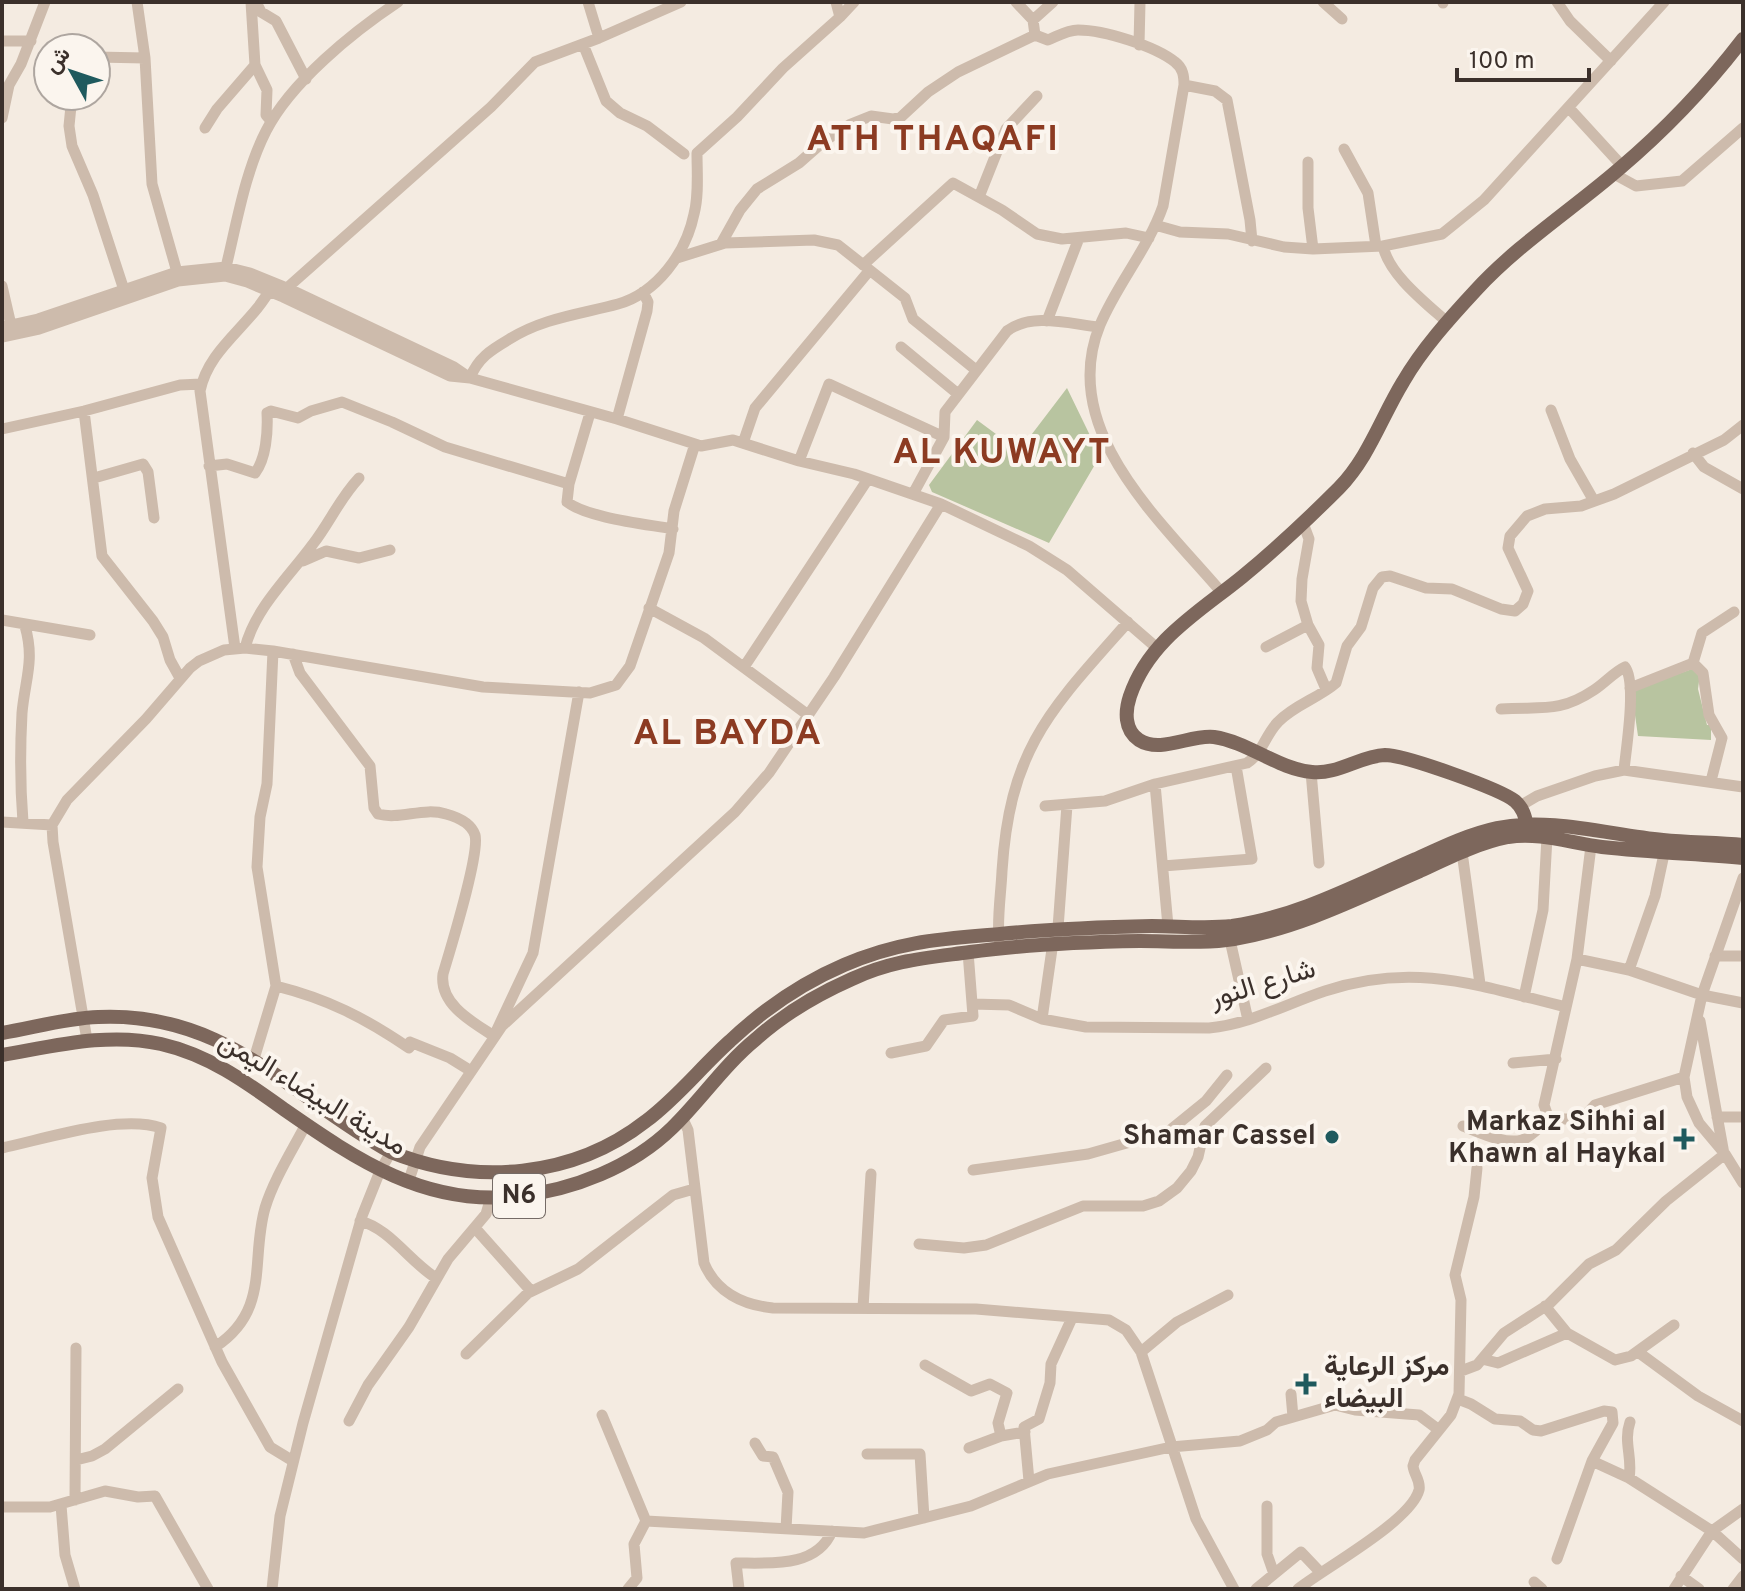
<svg xmlns="http://www.w3.org/2000/svg" width="1745" height="1591" font-family="Overpass,Vazirmatn,sans-serif">
  <style>
    .green { fill: #b8c4a0 }
    .lines { fill: none; stroke-linecap: round; stroke-linejoin: round }
    .minor { stroke: #cdbbac; stroke-width: 11 }
    .major { stroke: #7d675c; stroke-width: 14 }
    .poi-dot { fill: #1f5a5e; stroke: #fbf5ee; stroke-width: 3 }
    .labels { text-anchor: middle; dominant-baseline: central; stroke-width: 8; stroke-linejoin: round; paint-order: stroke }
    .shield { fill: #fbf5ee; stroke: #756b66; stroke-width: 2 }
    .shield-label { font-size: 26px; font-weight: bold; fill: #3b302b }
    .street-label { font-size: 28px; fill: #3b302b; stroke: #fbf5ee }
    .poi-label { font-size: 28px; font-weight: bold; fill: #3b302b; stroke: #fbf5ee; text-anchor: end }
    .district-label { font-size: 36px; font-weight: bold; letter-spacing: 2px; fill: #8c3b22; stroke: #fbf5ee }
  </style>
  <rect width="100%" height="100%" fill="#f4ebe1"/>
  <path class="green" d="M1067,388L1100,456L1049,543L932,492L929,485L977,420L1019,451Z
    M1692,669L1700,674L1698,689L1707,725H1711V740L1638,736L1632,694L1636,689Z"/>
  <g class="lines">
    <path class="minor" d="M137,2L145,58L152,184L177,272
      M251,2L255,65L267,90L266,115L271,121
      M256,2L261,12L276,21L306,79
      M588,2L599,38
      M1016,2L1033,20L1035,35
      M1323,2L1342,19
      M1443,2V3
      M1557,2L1570,21L1611,61
      M840,17L854,2
      M1033,20L1053,2
      M2,41H31
      M583,44L606,101L620,113L647,126L684,154
      M1139,45L1140,2
      M96,57L145,58
      M1184,85L1215,91L1227,100L1250,220L1252,241
      M72,96L69,126L72,146L93,195L124,290
      M1569,108L1623,167
      M2,118L9,85L21,64L45,2
      M205,128L217,109L255,65
      M1344,149L1368,193L1376,246
      M1308,162V208L1313,249
      M1614,174L1636,186L1682,181L1743,128
      M979,197L1006,129L1037,96
      M1155,225L1180,232L1228,234L1284,247L1313,249L1383,246L1442,234L1484,200L1664,2
      M721,244L740,210L757,189L799,163L824,141L851,124L871,116L893,119L901,117L928,92L958,72L1035,35L1048,40C1058,36 1067,30 1078,30C1104,30 1155,46 1175,62C1183,68 1184,76 1184,85L1163,206C1148,249 1117,284 1100,325C1057,430 1161,521 1222,593
      M1383,246C1389,275 1426,303 1448,323
      M677,258L725,243L814,240L838,245L905,298L913,319L976,370
      M863,265L953,183L1002,210L1037,234L1062,239L1126,233L1149,238
      M226,267C237,222 245,172 266,131C291,82 353,32 398,2
      M2,286L11,325
      M283,297L287,288L491,107L535,62L599,38L681,2
      M1047,321L1079,238
      M2,327L38,319L177,272L226,267L250,273L287,288L454,367L470,378L617,419L695,444L701,446L733,440L799,461L854,474L941,504L1029,546L1067,570L1157,648
      M2,337L39,329L178,281L225,276L247,282L283,297L450,376L470,378
      M901,347L958,394
      M470,378C478,358 491,350 508,340C542,318 581,314 618,304C657,293 686,253 694,214C699,195 697,173 697,153L737,117L783,68L840,17L836,2
      M1551,410L1570,459L1594,501
      M84,411L102,556L153,621L163,637L170,660L180,678
      M590,413L569,484L567,502C588,518 646,524 673,529
      M617,419L647,311L648,302L643,292
      M2,429L84,411L180,385L201,384
      M743,443L755,408L869,271
      M1693,453L1704,467L1743,489
      M799,461L829,384L944,437
      M209,466L227,464L255,473C266,459 268,432 267,413L271,411L298,418L311,411L342,402L392,422L445,447L569,484
      M94,478L143,464L148,472L154,518
      M913,494L944,437L945,412L1007,331C1032,312 1070,324 1099,327
      M1303,523L1309,539L1302,579L1301,601L1308,625L1319,645L1317,668L1326,689
      M303,561L326,551L359,558L390,550
      M649,608L704,638L808,715
      M2,620L90,635
      M1266,647L1308,625
      M235,648L200,391C209,347 252,325 272,286
      M245,648C255,608 289,577 313,544C330,522 340,498 359,478
      M293,654L300,673L370,766L374,808L378,814C400,820 423,807 446,814C457,817 471,823 475,835C480,854 450,950 443,974C439,1004 472,1022 494,1036L533,953L579,692
      M1693,663L1703,673L1709,715L1722,738L1711,781
      M744,667L868,479
      M1630,688L1693,663L1702,633L1734,612
      M1501,709C1540,706 1558,714 1594,690C1605,683 1614,672 1625,667C1637,683 1626,749 1624,770
      M1311,772L1319,863
      M1155,784L1168,926
      M1045,806L1105,801L1155,784L1247,763C1263,753 1265,735 1278,722C1294,705 1319,698 1336,683L1347,646L1361,627L1373,588L1382,577L1390,576L1426,588L1452,589L1501,609L1515,611L1523,604L1528,591L1508,548L1510,536L1527,516L1545,509L1581,506L1614,494L1724,440L1743,425
      M1520,806L1537,796L1595,776L1624,770L1743,787
      M2,822L52,825
      M23,822C20,785 20,750 22,713C25,679 35,661 25,626
      M1591,846L1577,959L1544,1105L1549,1119H1582L1595,1105L1684,1077
      M1462,852L1480,984
      M1163,866L1252,859L1236,766
      M1743,878L1702,995L1684,1077L1687,1097L1699,1123L1725,1154L1743,1183
      M1058,928L1067,805
      M999,939C997,917 1001,894 1002,871C1010,748 1050,710 1128,622
      M1230,940L1248,1020
      M1715,956H1743
      M1577,959L1629,970L1702,995L1743,1003
      M1629,970L1655,896L1664,854
      M276,986C328,999 365,1018 409,1048L410,1042L450,1058L471,1071
      M1524,997L1543,910L1547,837
      M973,1004L1009,1005L1042,1019L1086,1027L1209,1028C1250,1024 1286,1004 1325,991C1415,961 1480,986 1566,1007
      M1042,1019L1053,942
      M1700,1021L1724,1154
      M87,1040L53,842L52,825L67,800L146,719L190,668L199,661L224,650L245,648L273,651L483,687L590,693L616,685L630,666L669,553L674,511L695,444
      M891,1053L926,1046L944,1020L973,1016L968,952
      M254,1059L276,986L257,867L260,817L267,784L273,651
      M1513,1063L1556,1059
      M682,1117L688,1130L704,1263C716,1292 743,1305 773,1308L976,1309L1109,1320L1126,1330L1141,1352L1196,1519L1234,1589
      M1717,1117H1743
      M1463,1126C1479,1132 1505,1145 1522,1140C1531,1137 1541,1125 1549,1119
      M2,1148C45,1139 120,1114 161,1128L152,1178L158,1217L222,1362L270,1447L293,1461
      M973,1170L1088,1154L1169,1131L1206,1101L1227,1075
      M408,1183L420,1147L502,1026L735,812L769,773L834,677L941,504
      M360,1221C389,1228 410,1262 436,1278
      M475,1228L531,1291
      M919,1244L964,1248L986,1245L1083,1206H1143L1159,1201L1177,1188L1191,1171L1198,1157L1205,1126L1266,1068
      M1545,1306L1567,1333L1615,1360L1631,1356L1674,1325
      M863,1308L871,1174
      M215,1347C271,1310 250,1261 265,1208C274,1179 292,1151 306,1124
      M1141,1352L1177,1322L1228,1295
      M1638,1352L1698,1396L1743,1421
      M466,1354L528,1293L578,1269L673,1195L694,1189
      M1482,1359L1498,1363L1567,1333
      M925,1365L971,1391L990,1384L1007,1393L998,1423L1001,1436L1025,1432
      M1461,1371L1477,1365L1504,1333L1549,1304L1589,1264L1616,1250L1666,1201L1725,1154
      M1291,1394L1293,1417
      M1458,1399L1471,1404L1495,1419L1520,1421L1533,1430L1541,1431L1604,1411L1612,1412L1613,1423L1592,1461L1557,1559
      M602,1415L646,1521L634,1544L637,1578L628,1589
      M349,1421L368,1385L409,1327L448,1259L486,1214L491,1197
      M1630,1422C1623,1442 1633,1458 1629,1478L1712,1531L1743,1559
      M755,1443L763,1456L773,1457L788,1492L786,1529
      M969,1448L1001,1436
      M867,1454H920L924,1518
      M76,1460L92,1456L105,1449L178,1389
      M1592,1461L1629,1478
      M1029,1481L1024,1427L1039,1419L1050,1383L1051,1364L1072,1318
      M75,1500L76,1348
      M61,1505L65,1555L75,1589
      M1267,1506V1554L1274,1574
      M2,1507H50L105,1491L138,1497L155,1496L208,1589
      M646,1521L864,1533L971,1506L1048,1474L1171,1447L1240,1441L1267,1430L1276,1422L1335,1405L1355,1410L1419,1415L1439,1430
      M1681,1576L1699,1589
      M1534,1582L1542,1589
      M272,1589L280,1516L303,1423L362,1216L380,1171L391,1152
      M739,1589L736,1563C770,1563 817,1568 832,1531
      M1256,1589L1301,1552L1320,1572
      M1298,1589C1326,1567 1411,1521 1419,1490C1421,1481 1414,1475 1413,1466L1415,1460L1451,1415L1459,1394L1461,1300L1455,1275L1474,1197L1477,1168
      M1674,1589L1712,1531L1743,1509
      M1733,1589L1743,1576"/>
    <path class="major" d="M1527,826C1525,816 1523,808 1515,801C1500,789 1405,755 1385,755C1360,756 1337,775 1312,772C1278,769 1248,742 1214,737C1191,734 1161,754 1139,740C1124,730 1125,711 1130,696C1149,640 1199,612 1242,577C1276,549 1308,519 1339,488C1369,457 1381,418 1403,382C1422,349 1450,318 1476,290C1516,246 1574,208 1619,169C1664,131 1707,86 1743,39
      M2,1033C33,1028 66,1018 98,1017C226,1011 290,1096 391,1152C475,1186 573,1178 646,1121C677,1098 701,1067 730,1041C763,1010 802,983 844,965C899,941 941,939 1000,934C1051,929 1101,927 1152,926C1178,926 1206,929 1232,926C1297,917 1356,885 1416,859C1442,847 1469,834 1497,828C1550,817 1610,835 1663,840C1690,843 1716,842 1743,845
      M2,1055C55,1046 108,1032 161,1044C209,1055 246,1082 285,1110C357,1160 426,1207 518,1196C573,1190 632,1167 672,1128C701,1100 724,1065 756,1039C784,1014 818,994 852,979C893,960 926,958 970,952C1027,944 1083,942 1140,941C1171,941 1204,944 1234,939C1300,928 1360,897 1420,871C1448,858 1478,843 1508,837C1540,832 1570,843 1602,847C1649,852 1696,854 1743,858"/>
  </g>
  <g class="poi-dot">
    <circle cx="1332" cy="1137" r="8"/>
    <path d="M1680 1127h8v8h8v8h-8v8h-8v-8h-8v-8h8z"/>
    <path d="M1302 1372h8v8h8v8h-8v8h-8v-8h-8v-8h8z"/>
  </g>
  <g class="labels">
    <rect class="shield" x="493" y="1174" width="52" height="44" rx="6"/>
    <g class="shield-label">
      <text x="519" y="1196">N6</text>
    </g>
    <g class="street-label">
      <text transform="translate(1263 985) rotate(-17)">شارع النور</text>
      <text transform="translate(312 1095) rotate(31)">مدينة البيضاء اليمن</text>
    </g>
    <g class="poi-label">
      <text x="1666" y="1123">Markaz Sihhi al<tspan x="1666" dy="32">Khawn al Haykal</tspan></text>
      <text x="1316" y="1137">Shamar Cassel</text>
      <text x="1324" y="1368" text-anchor="start">مركز الرعاية<tspan x="1324" dy="32">البيضاء</tspan></text>
    </g>
    <g class="district-label">
      <text x="933" y="141">ATH THAQAFI</text>
      <text x="1002" y="454">AL KUWAYT</text>
      <text x="728" y="735">AL BAYDA</text>
    </g>
  </g>
  <rect width="1745" height="1591" fill="none" stroke="#3b302b" stroke-width="8"/>
  <g transform="translate(72 72) rotate(310)"><circle r="38" fill="#fbf5ee" stroke="#aea6a0" stroke-width="2"/>
  <path d="M0-6L14 30L0 20L-14 30Z" fill="#1f5a5e"/>
  <text y="-12" font-size="22" font-weight="bold" text-anchor="middle" fill="#3b302b">ش</text>
  </g>
  <path d="M1457 68v12h132v-12" fill="none" stroke="#3b302b" stroke-width="4"/>
  <text x="1469" y="68" font-size="24" fill="#3b302b" stroke="#fbf5ee" stroke-width="6" paint-order="stroke">100 m</text>
</svg>
